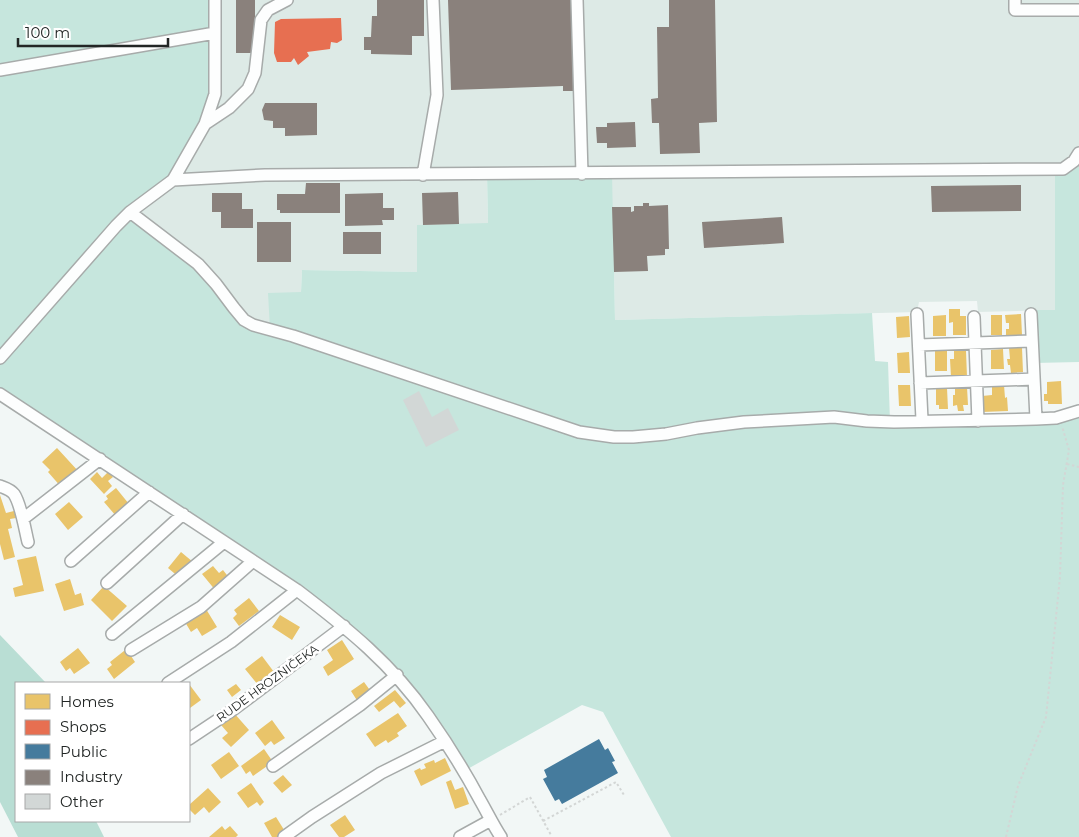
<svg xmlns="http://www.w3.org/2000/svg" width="1079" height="837" font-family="Montserrat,sans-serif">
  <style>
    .built { fill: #ddeae6 }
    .green { fill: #c6e6dd }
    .forest { fill: #b9ded4 }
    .homes { fill: #e9c46a }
    .shops { fill: #e76f51 }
    .public { fill: #457b9d }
    .industry { fill: #8a817c }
    .building { fill: #d2d7d6 }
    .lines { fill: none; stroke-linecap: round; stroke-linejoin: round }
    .minor-casing { stroke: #a7abaa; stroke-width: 14 }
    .path { stroke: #d3d6d5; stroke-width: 2; stroke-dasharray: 2.5 2.5; stroke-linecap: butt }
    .minor { stroke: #fdfefe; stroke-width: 11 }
    .labels { text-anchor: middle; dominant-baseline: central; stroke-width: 5; stroke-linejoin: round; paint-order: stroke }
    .street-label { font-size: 12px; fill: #222625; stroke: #fff }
  </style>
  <rect width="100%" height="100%" fill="#f2f7f6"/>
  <path class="built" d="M215,0H1079V153L1074,161L1055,175V310L978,312L977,301L919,302L917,312L615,320L614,272L487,175L488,224L417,225V272L302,270L301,292L270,329L253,325L130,212Z"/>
  <path class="green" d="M0,0H215V94L173,180L130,212L198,264L234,308L270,329L268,293L301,292L302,270L417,272V225L488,223L487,174L612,173L615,320L872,313L875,361L888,362L890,422L1079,411V837H671L603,712L582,705L464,771L369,645L0,392Z
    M1079,153V362L1034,363L1031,310H1055V175L1074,161Z"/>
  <path class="forest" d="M0,635L46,683H16V821H96L104,837H18L0,802Z"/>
  <path class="homes" d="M949,309H960V316H966V335H953V322L949,323Z
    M1021,314L1022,335L1006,336V329H1009V323H1006L1005,315Z
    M946,315V336H933V316Z
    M991,315H1002V335H991Z
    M909,316L910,337L897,338L896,317Z
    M1009,348H1022L1023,372L1011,373L1010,365H1008L1007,359H1010Z
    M1003,349L1004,369H991V350Z
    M935,350H947V371H935Z
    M954,351H966L967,377H951L950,359H954Z
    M909,352L910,373H898L897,353Z
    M1061,381L1062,404H1048V401H1044V394H1047V382Z
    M898,385H910L911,406H899Z
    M992,385H1004L1005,398L1007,397L1008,411L982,412V396L992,395Z
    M955,387H967L968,405H963L964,411H958L957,405L953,406V395H955Z
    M936,388H947L948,409H939V405H936Z
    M57,448L79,472L62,488L48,472L50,470L42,462Z
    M97,472L102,478L108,472L113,477L108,481L112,486L104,494L90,479Z
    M116,488L129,504L116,516L104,502L108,499L106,496Z
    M0,495L6,513L14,511L16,518L10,519L12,528L8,529L15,557L4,560L0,544Z
    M69,502L83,517L68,530L55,514Z
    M181,552L193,562L180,578L168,568Z
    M36,556L44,591L15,597L13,588L23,585L17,560Z
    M213,566L219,573L223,570L230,579L216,591L202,574Z
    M70,579L75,595L81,593L84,605L64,611L55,584Z
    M104,586L127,606L112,621L91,600Z
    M249,598L259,611L239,626L233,618L237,614L234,610Z
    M206,609L217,627L202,636L197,628L191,632L185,622Z
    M280,615L300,627L292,640L272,627Z
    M342,640L354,659L328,676L323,667L333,660L327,650Z
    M129,647L134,654L131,656L135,662L114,679L107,669L112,665L110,662Z
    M78,648L90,663L74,674L70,668L66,671L60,662Z
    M262,656L274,672L258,685L245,669Z
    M364,682L372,693L358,702L351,691Z
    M189,684L201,700L190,708L189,707Z
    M236,684L241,690L232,697L227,690Z
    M395,690L406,703L400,708L394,701L379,712L374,706Z
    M234,713L249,730L231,747L222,738L228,733L221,725Z
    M398,713L407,726L397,733L399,736L388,743L386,740L375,747L366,734Z
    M272,720L285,738L274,745L271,741L265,746L255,733Z
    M264,749L273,762L253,776L250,771L246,774L241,766Z
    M229,752L239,766L221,779L211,765Z
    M445,758L451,771L421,786L414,771L420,768L421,770L426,768L424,764L434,760L435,763Z
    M283,775L292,785L282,793L273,783Z
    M451,780L455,790L463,787L469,804L455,809L446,782Z
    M251,783L264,802L260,806L257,802L248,808L237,793Z
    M208,788L221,802L209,813L204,807L195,815L189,809V805Z
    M345,815L355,830L344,837H339L330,825Z
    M276,817L286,833L279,837H272L264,823Z
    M222,826L225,830L230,826L238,835L236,837H209Z"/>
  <path class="shops" d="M341,18L342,40L337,43L331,42L330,49L307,52L309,56L298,65L294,58L291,62H277L274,53L275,22L281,19Z"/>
  <path class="public" d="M599,739L605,750L608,748L615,761L612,762L618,773L562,804L559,799L555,801L543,779L547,777L544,770Z"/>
  <path class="industry" d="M236,0H255V53H236Z
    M377,0H424V36H412V55L371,54V50H364V37H371L372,16H377Z
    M448,0H574L577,91H563V86L451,90Z
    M669,0H715L717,122L699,123L700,153L660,154L659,123H652L651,99L658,98L657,27H669Z
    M265,103H317V135L285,136V128H273V121L264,120L262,110Z
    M635,122L636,147L607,148V143H597L596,127H607V123Z
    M306,183H340V213H280V210H277V194H305Z
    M1021,185V211L932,212L931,186Z
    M458,192L459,224L423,225L422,193Z
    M212,193H242V209H253V228H221V212H212Z
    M383,193V208H394V220H382L383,225L345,226V194Z
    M643,203H649V206L668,205L669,249H665V255L647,256L648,271L614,272L612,207H631V212L634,211V206H643Z
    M782,217L784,243L704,248L702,222Z
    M257,222H291V262H257Z
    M343,232H381V254H343Z"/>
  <path class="building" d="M419,391L432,417L448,408L459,430L426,447L403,400Z"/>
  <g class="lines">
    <g class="minor-casing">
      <path id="minor" d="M577,0L582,174
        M1015,0V10H1079
        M0,70L215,33
        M205,124L215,94V0
        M423,175L437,95L433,0
        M173,180L265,175L1063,169L1074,161L1079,153
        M130,212L198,264L216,284L234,308L244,320L253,325L293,336L579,432L614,437H633L666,434L697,428L744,422L834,417L867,421L894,422L1036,419L1056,418L1079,411
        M917,314L922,420
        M1031,314L1036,419
        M974,317L978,421
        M919,345L1032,341
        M0,358L116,226L130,212L173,180L205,124L229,108L248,89L255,73L261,20L268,10L287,0
        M920,383L1034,379
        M0,394L297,590C347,628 392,664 428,716C447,743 465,772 480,800C487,812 493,825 501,837
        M0,486C5,488 10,489 14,494C21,504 25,530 28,542
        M23,519L100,459
        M71,561L149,492
        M107,583L183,514
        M112,634L224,542
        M131,650L201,607L253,561
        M168,683L231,642L297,590
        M189,739L234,709L344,626
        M273,766L360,705L397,675
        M284,837L312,817L381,773L445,741
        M460,837L491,820"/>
    </g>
    <path class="path" d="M1067,464L1079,467
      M500,815L530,797L551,835
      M543,821L616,782L624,795
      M1006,837L1018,786L1046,717L1060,577L1063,485L1069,450L1062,426"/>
    <use href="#minor" class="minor"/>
  </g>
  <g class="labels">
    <g class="street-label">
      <text transform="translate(267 683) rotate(-36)">RUDE HROZNIČEKA</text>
    </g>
  </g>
  <rect x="15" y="682" width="175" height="140" fill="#ffffff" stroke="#a7a8a8"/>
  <rect x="25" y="694" width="25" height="15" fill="#e9c46a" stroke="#a7a8a8"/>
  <text x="60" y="707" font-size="15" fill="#222625">Homes</text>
  <rect x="25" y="720" width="25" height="15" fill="#e76f51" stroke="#a7a8a8"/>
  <text x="60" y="732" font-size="15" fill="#222625">Shops</text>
  <rect x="25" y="744" width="25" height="15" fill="#457b9d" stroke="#a7a8a8"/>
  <text x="60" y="757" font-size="15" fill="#222625">Public</text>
  <rect x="25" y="770" width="25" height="15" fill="#8a817c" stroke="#a7a8a8"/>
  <text x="60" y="782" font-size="15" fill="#222625">Industry</text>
  <rect x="25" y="794" width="25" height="15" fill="#d2d7d6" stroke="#a7a8a8"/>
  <text x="60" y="807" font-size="15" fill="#222625">Other</text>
  <path d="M18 38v8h150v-8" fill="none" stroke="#222625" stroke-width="2.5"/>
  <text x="25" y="38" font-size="15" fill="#222625" stroke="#ffffff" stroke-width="4" paint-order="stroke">100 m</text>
</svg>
